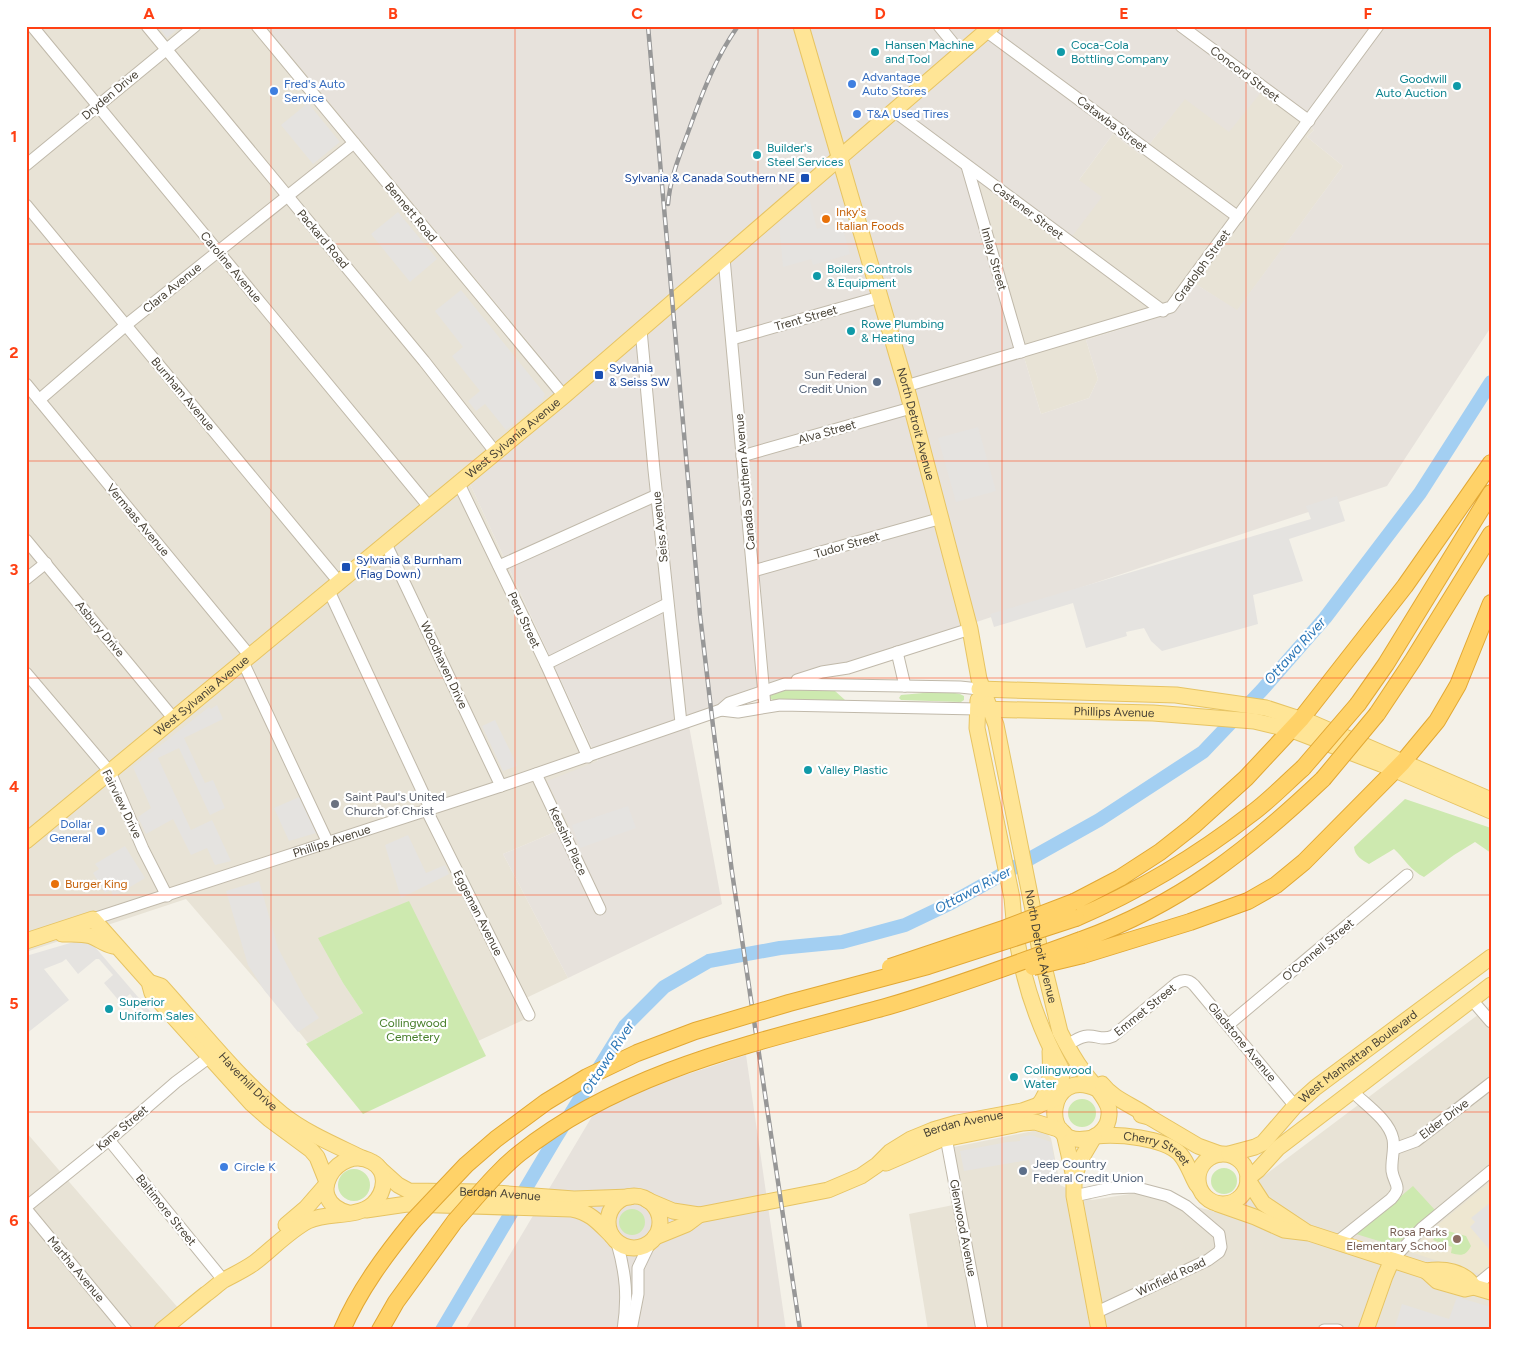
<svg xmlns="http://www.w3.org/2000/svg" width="1517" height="1356" font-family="Figtree,sans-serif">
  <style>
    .residential { fill: #e8e3d6 }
    .industrial { fill: #e7e2dc; fill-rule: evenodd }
    .education { fill: #eee7d1 }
    .green { fill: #cde9af }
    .parking { fill: #e5e3e0 }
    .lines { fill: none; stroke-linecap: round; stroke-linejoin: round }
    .river { stroke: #a3cff2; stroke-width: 14 }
    .minor-casing { stroke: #c0b9aa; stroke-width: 13 }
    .major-casing { stroke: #e7c463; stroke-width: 17 }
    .highway-casing { stroke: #e2a834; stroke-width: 18 }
    .minor { stroke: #fff; stroke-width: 11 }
    .major { stroke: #ffe596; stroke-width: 15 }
    .highway { stroke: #ffd268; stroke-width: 16 }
    .rail-casing { stroke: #979797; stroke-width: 4.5 }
    .rail { stroke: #fff; stroke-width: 2.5; stroke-dasharray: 8; stroke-linecap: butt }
    .highway-bridge-casing { stroke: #e2a834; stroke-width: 18; stroke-linecap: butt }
    .highway-bridge { stroke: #ffd268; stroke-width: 16 }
    .grid { fill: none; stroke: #ff4014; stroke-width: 1; stroke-opacity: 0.55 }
    .culture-dot { fill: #0f9aa8; stroke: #fff; stroke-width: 2 }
    .shop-dot { fill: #3f7fe0; stroke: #fff; stroke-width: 2 }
    .transit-dot { fill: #1a4fb4; stroke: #fff; stroke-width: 2 }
    .food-dot { fill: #e8710a; stroke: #fff; stroke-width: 2 }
    .service-dot { fill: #5c6f8a; stroke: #fff; stroke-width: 2 }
    .worship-dot { fill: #6b7280; stroke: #fff; stroke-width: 2 }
    .education-dot { fill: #8d6e63; stroke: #fff; stroke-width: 2 }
    .labels { text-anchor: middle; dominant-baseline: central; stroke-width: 4.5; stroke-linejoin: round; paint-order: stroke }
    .culture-label { font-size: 12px; fill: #0d838f; stroke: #fff; text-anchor: start }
    .street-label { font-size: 12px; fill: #484236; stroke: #fff }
    .shop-label { font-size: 12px; fill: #366cbe; stroke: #fff; text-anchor: start }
    .transit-label { font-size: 12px; fill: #164399; stroke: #fff; text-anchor: start }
    .food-label { font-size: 12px; fill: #c56008; stroke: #fff; text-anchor: start }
    .service-label { font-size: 12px; fill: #4e5e75; stroke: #fff; text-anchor: end }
    .worship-label { font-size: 12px; fill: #5b616d; stroke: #fff; text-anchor: start }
    .park-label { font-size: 12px; fill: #447c27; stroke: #fff }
    .education-label { font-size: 12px; fill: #785e54; stroke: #fff; text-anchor: end }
    .water-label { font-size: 14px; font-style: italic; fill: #2c77b7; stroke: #fff }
    .neatline { fill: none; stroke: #ff4014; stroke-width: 2 }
    .grid-label { font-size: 16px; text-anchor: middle; font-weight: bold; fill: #ff4014 }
  </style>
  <rect width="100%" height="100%" fill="#f4f1e8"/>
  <path class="residential" d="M26,26H267L574,397L470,484L598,762L569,826L503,854L568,978L526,998L532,1016L478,1041L319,938L343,983L363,1013L308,1043L280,1008L186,899L26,952Z
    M1262,91L1314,130L1307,137L1343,166L1237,311L1194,283L1172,313L1086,340L1098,379L1089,398L1041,414L967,166L1079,180L1113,134L1141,155L1184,99Z
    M1491,1005V1330H928L909,1214L963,1203L954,1147L1043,1129L1051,1138L1060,1185L1092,1200L1142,1192L1216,1212Z
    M26,1132L186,1317L170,1330H26Z"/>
  <path class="industrial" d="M266,26H1491V327L1387,486L762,693L687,715L722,904L568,978L503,854L569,826L547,781L598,761L470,484L574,397ZM1262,91L1314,130L1307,137L1343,166L1237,310L1194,283L1172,313L1086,340L1098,379L1089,398L1041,414L967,166L1070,239L1102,197L1079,180L1113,134L1141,155L1185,99L1229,132Z
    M746,1055L786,1330H465L600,1103Z"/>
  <path class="education" d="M1491,1181V1268L1482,1275L1410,1252L1435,1227Z"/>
  <path class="green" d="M818,688L835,691L845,700L777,701L770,699V694L785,690Z
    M945,691L960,694L964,696V700L961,702L901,700L899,698L901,695Z
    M1405,799L1491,828V853L1475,842L1454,855L1424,877C1411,871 1404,858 1394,849L1369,864C1362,860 1355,856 1354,847Z
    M409,901L486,1056L363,1114L306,1044L363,1013L343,983L318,938Z
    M1068 1113a14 14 0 1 1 28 0a14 14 0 1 1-28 0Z
    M1211 1181a13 13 0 1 1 26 0a13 13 0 1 1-26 0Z
    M338 1185a16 16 0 1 1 32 0a16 16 0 1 1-32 0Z
    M1413,1186L1435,1210L1395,1246L1356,1234Z
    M619 1222a13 13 0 1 1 26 0a13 13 0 1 1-26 0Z
    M1444,1230L1466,1236L1471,1246C1466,1256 1461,1256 1451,1253L1452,1247L1433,1240L1437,1232Z"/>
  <path class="parking" d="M158,26H181L167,38Z
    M308,103L340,142L313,164L281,125Z
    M809,197L817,229L841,223L850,254L813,265L811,259L783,267L779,223Z
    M398,212L437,259L410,282L371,234Z
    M461,290L545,394L542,401L506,430L485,404L476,411L468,401L480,391L452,356L463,347L435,311Z
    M978,427L996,491L956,502L938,438Z
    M1337,496L1345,521L1289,539L1303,581L1253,595L1258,624L1162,651L1151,641L1144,628L1126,632L1127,636L1086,648L1073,603L994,627L990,614L1311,519L1306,506Z
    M217,705L223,719L184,738L205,783L213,780L225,808L210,815L179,748L158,758L191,830L212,820L231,861L215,865L207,848L191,855L173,819L146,834L138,817L151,808L133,767L209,707L211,709Z
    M495,720L517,765V766L503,771L482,726Z
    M299,797L316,833L289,841L274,808Z
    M628,806L636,828L580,848L572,825Z
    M408,835L426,873L445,865L449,874L401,898L385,845Z
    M125,846L145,878L120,893L113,896L111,890L105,893L93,873L99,869L95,864Z
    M259,881L278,948L304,997L319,1018L298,1032L264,990L248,965L226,891Z
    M77,941L87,942L95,947L156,1018L152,1022L130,994L120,1002L104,983L113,975L99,959H96L78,974L66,959L62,962L44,969L69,1000L26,1034V956Z
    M1031,1135L1051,1142L1058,1178L1050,1177L1034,1180L1029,1160L964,1171L960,1151L1008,1142L1020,1141V1137Z
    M1491,1202V1248L1489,1249L1470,1227L1475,1222L1471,1218Z
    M1457,1297L1491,1307V1330H1394L1402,1304L1449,1319Z"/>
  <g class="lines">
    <path class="river" d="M442,1330L555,1139L625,1026L664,987L709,961L780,948L842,942L905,925L951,903L1099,820L1203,752L1262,690L1325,618L1420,493L1491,382"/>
    <g class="minor-casing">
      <g id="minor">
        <path d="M32,26L430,508"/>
        <path d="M147,26L424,361L496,453"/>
        <path d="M257,26L564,396"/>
        <path d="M939,26L961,53"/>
        <path d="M1181,26L1309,121"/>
        <path d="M986,31L1238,217"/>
        <path d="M894,111L1163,311"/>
        <path d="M26,165L195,26"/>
        <path d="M967,166L1021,352"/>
        <path d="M26,205L339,582"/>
        <path d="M724,258L765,706"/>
        <path d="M641,330L654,470L681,723"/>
        <path d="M732,339L880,297"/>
        <path d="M26,384L250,656"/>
        <path d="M906,386L1171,307L1378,26"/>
        <path d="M39,400L126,325L354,143"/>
        <path d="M742,456L911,408"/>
        <path d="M459,484L546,664L588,757"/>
        <path d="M26,540L174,719"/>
        <path d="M386,544L501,786"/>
        <path d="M499,566L657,495"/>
        <path d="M753,571L942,518"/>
        <path d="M26,579L46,563"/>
        <path d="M329,591L431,810"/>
        <path d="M897,652L905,686"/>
        <path d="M243,662L328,843"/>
        <path d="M546,664L667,604"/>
        <path d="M26,673L110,772L143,849L167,896"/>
        <path d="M797,680L822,672L848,668L970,629"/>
        <path d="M721,710L738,712L780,705L978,709"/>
        <path d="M536,774L600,909"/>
        <path d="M427,811L529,1015"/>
        <path id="s1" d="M93,919L501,786L721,710L729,703L785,684L960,687L979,689"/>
        <path d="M1472,1000L1491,1022"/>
        <path d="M1228,1025L1407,875"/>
        <path d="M1074,1041C1094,1029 1098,1043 1113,1036L1177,983C1184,979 1189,980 1194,985L1295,1106"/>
        <path d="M945,1132L982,1330"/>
        <path d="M109,1140L224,1281"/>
        <path d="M1394,1149L1416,1141L1491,1083"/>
        <path d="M1074,1196L1111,1188L1134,1187L1168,1196L1186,1206L1219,1234L1221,1247L1219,1252L1208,1260L1095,1313"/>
        <path d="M26,1207L109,1140L176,1082L215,1053"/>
        <path d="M26,1209L126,1330"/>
        <path d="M1337,1242L1391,1199C1403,1186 1394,1185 1392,1171C1391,1160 1395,1150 1393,1139C1389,1120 1366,1105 1353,1092"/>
        <path d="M617,1243C626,1274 628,1298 623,1330"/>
        <path d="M1392,1260L1422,1228L1491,1171"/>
        <path d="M1474,1287L1491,1273"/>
        <path d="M631,1330L638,1294V1268L650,1243"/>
        <path d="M1324,1330H1338"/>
      </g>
    </g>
    <g class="major-casing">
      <g id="major">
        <path id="s2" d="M801,26L906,386L970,629L979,679L996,725L1033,910L1039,946L1060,1032C1067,1046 1074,1059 1083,1071C1091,1082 1103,1093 1108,1106C1110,1111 1109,1119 1107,1124C1103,1132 1095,1138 1086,1139C1039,1147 1047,1065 1097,1089"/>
        <path d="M979,689L1176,695L1266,708L1312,723L1491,800"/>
        <path d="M978,700L977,728L1012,898C1016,958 1032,1015 1061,1068L1062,1074L1059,1096"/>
        <path id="s3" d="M978,709L1153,713L1254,721L1292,730L1381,764L1491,811"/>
        <path id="s4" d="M26,841L564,396L992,26"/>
        <path d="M62,934C71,934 82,933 91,936C99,939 104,944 113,946"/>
        <path d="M26,941L93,919L149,982L152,993L252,1104L269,1119L311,1150L317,1157L327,1182"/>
        <path id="s5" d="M149,982L161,986C200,1029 237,1077 282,1114C306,1133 335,1145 362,1158"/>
        <path d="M1102,1084C1114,1100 1133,1105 1149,1117"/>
        <path d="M1038,1106C1052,1088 1051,1073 1050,1051"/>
        <path d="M1141,1115L1149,1117L1198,1146L1220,1154"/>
        <path d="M1064,1133L1074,1177V1196L1099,1330"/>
        <path id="s6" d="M1096,1136C1118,1134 1163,1137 1180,1154C1188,1163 1191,1175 1197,1185"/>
        <circle cx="1223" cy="1179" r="25"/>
        <path id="s7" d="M1229,1154L1255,1147L1263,1143L1295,1106L1315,1088L1491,957"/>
        <path d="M886,1163L939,1140L1023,1123L1035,1122L1061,1130"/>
        <path id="s8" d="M379,1168L398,1185L409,1191L483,1192L574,1199L630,1197"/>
        <path d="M1074,1177L1081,1159L1094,1137"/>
        <path d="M1248,1178L1258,1170L1278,1148L1491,985"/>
        <path d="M1248,1180L1263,1203L1305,1231"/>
        <circle cx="634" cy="1222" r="26"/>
        <path id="s9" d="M647,1200L673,1211L699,1215L828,1190L861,1176L877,1165L890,1152L911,1139L933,1130L957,1123L1022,1111L1058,1098"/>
        <path d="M1218,1204L1255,1217L1284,1230L1309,1233L1426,1271C1444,1268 1464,1271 1474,1287"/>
        <path d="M366,1210L407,1204L572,1209C590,1212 599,1223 612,1236"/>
        <path d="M286,1225L306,1208L326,1185"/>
        <path d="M655,1237L687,1224L699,1215"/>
        <path d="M1426,1271L1437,1281L1465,1289L1474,1287L1491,1292"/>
        <path d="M162,1330C177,1318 191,1306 206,1294C212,1290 218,1284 224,1280C235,1274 244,1270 254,1263C270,1251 290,1230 308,1221C328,1211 356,1219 373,1204C385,1193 389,1171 372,1162C339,1143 301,1199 348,1213"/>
        <path d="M1366,1330L1385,1276L1392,1260"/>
      </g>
    </g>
    <g class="highway-casing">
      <path id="highway" d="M1358,704L1386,664L1491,493
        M1377,714L1413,660L1491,534
        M1074,902L1120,878L1160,852L1193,826L1246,778L1301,719L1405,586L1491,463
        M1076,918C1139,891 1197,856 1251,814C1269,801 1286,783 1303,768
        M1081,940C1179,905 1248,850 1323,779
        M1083,955L1190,922L1248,901L1276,885L1304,862L1403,762L1437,721L1458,685L1491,603
        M342,1330C359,1290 386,1254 413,1221
        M380,1330L396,1302L455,1221"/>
    </g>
    <use href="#minor" class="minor"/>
    <use href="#major" class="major"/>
    <use href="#highway" class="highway"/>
    <g class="rail-casing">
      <path id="rail" d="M648,26L700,615L713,726L732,872L800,1330
        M668,204C670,177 681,152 690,127C703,91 716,57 738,26"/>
    </g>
    <use href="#rail" class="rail"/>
    <g class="highway-bridge-casing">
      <path id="highway-bridge" d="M1303,768L1358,704
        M1323,779L1377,714
        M890,967L1006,928L1074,902
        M1033,967L1083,955
        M413,1221L466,1165L496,1139L546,1102L587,1077L637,1053L695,1031L789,1003L928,966L1076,918
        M455,1221C476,1198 496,1172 520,1153C627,1068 761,1042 889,1006C954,987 1018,963 1081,940"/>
    </g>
    <use href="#highway-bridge" class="highway-bridge"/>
  </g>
  <path class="grid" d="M271,26V1330M515,26V1330M758,26V1330M1002,26V1330M1246,26V1330M26,244H1491M26,461H1491M26,678H1491M26,895H1491M26,1112H1491"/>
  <g class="culture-dot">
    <circle cx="875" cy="52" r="5"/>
    <circle cx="1061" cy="52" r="5"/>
    <circle cx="1457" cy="86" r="5"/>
    <circle cx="757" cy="155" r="5"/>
    <circle cx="817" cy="276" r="5"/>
    <circle cx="851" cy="331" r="5"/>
    <circle cx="808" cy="770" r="5"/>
    <circle cx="109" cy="1009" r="5"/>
    <circle cx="1014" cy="1077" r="5"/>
  </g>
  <g class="shop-dot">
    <circle cx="852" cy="84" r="5"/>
    <circle cx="274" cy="91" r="5"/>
    <circle cx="857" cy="114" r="5"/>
    <circle cx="101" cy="831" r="5"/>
    <circle cx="224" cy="1167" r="5"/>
  </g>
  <g class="transit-dot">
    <rect x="800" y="173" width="10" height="10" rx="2.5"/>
    <rect x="594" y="370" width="10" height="10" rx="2.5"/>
    <rect x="341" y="562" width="10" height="10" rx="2.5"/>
  </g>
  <g class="food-dot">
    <circle cx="826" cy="219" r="5"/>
    <circle cx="55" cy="884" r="5"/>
  </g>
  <g class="service-dot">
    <circle cx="877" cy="382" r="5"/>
    <circle cx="1023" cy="1171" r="5"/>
  </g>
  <circle class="worship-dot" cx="335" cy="804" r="5"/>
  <circle class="education-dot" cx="1457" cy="1239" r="5"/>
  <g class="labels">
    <g class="culture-label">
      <text x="885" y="45">Hansen Machine<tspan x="885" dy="14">and Tool</tspan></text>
      <text x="1071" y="45">Coca-Cola<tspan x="1071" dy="14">Bottling Company</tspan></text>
      <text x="1447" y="79" text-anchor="end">Goodwill<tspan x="1447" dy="14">Auto Auction</tspan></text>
      <text x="767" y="148">Builder's<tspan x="767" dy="14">Steel Services</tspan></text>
      <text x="827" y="269">Boilers Controls<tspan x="827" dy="14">&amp; Equipment</tspan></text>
      <text x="861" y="324">Rowe Plumbing<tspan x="861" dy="14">&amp; Heating</tspan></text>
      <text x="818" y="770">Valley Plastic</text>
      <text x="119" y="1002">Superior<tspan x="119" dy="14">Uniform Sales</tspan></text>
      <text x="1024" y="1070">Collingwood<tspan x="1024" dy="14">Water</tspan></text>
    </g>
    <g class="street-label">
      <text transform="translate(1245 74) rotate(37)">Concord Street</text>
      <text transform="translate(110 95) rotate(-40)">Dryden Drive</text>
      <text transform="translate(1112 124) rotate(37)">Catawba Street</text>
      <text transform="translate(1028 211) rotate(37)">Castener Street</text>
      <text transform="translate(411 212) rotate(50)">Bennett Road</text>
      <text transform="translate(323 239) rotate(50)">Packard Road</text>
      <text transform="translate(994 259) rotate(74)">Imlay Street</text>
      <text transform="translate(1202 266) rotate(-54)">Gradolph Street</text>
      <text transform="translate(231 267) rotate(50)">Caroline Avenue</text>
      <text transform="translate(172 288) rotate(-39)">Clara Avenue</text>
      <text transform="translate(806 318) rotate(-16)">Trent Street</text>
      <text transform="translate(183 394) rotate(50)">Burnham Avenue</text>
      <text stroke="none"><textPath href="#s2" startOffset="414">North Detroit Avenue</textPath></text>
      <text transform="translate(827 432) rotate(-16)">Alva Street</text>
      <text stroke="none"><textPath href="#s4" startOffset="632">West Sylvania Avenue</textPath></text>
      <text transform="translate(745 482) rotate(-95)">Canada Southern Avenue</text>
      <text transform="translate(138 520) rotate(50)">Vermaas Avenue</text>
      <text transform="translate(660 527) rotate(-96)">Seiss Avenue</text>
      <text transform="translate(847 545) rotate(-16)">Tudor Street</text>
      <text transform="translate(524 620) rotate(65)">Peru Street</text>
      <text transform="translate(100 629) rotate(50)">Asbury Drive</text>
      <text transform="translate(444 665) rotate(65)">Woodhaven Drive</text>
      <text stroke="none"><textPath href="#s4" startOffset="228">West Sylvania Avenue</textPath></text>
      <text stroke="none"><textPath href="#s3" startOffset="136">Phillips Avenue</textPath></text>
      <text transform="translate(122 804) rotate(64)">Fairview Drive</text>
      <text transform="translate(568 841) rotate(65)">Keeshin Place</text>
      <text stroke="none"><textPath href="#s1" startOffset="251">Phillips Avenue</textPath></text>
      <text transform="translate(478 913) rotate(63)">Eggeman Avenue</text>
      <text stroke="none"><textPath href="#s2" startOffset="952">North Detroit Avenue</textPath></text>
      <text transform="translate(1318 950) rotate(-40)">O'Connell Street</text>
      <text transform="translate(1145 1010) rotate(-39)">Emmet Street</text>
      <text transform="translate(1242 1042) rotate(50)">Gladstone Avenue</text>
      <text stroke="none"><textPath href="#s7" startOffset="165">West Manhattan Boulevard</textPath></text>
      <text stroke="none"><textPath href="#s5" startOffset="142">Haverhill Drive</textPath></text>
      <text transform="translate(1444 1119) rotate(-37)">Elder Drive</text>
      <text stroke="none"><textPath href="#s9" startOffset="339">Berdan Avenue</textPath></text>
      <text transform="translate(122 1128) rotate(-40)">Kane Street</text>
      <text stroke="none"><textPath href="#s6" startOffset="64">Cherry Street</textPath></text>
      <text stroke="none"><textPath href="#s8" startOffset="129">Berdan Avenue</textPath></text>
      <text transform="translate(166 1210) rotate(51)">Baltimore Street</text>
      <text transform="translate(963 1228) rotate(79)">Glenwood Avenue</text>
      <text transform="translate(76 1269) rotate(50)">Martha Avenue</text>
      <text transform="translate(1171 1277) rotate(-25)">Winfield Road</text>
    </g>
    <g class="shop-label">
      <text x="862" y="77">Advantage<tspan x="862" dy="14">Auto Stores</tspan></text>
      <text x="284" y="84">Fred's Auto<tspan x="284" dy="14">Service</tspan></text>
      <text x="867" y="114">T&amp;A Used Tires</text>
      <text x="91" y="824" text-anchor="end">Dollar<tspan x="91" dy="14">General</tspan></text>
      <text x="234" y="1167">Circle K</text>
    </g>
    <g class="transit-label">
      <text x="795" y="178" text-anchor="end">Sylvania &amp; Canada Southern NE</text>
      <text x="609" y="368">Sylvania<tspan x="609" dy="14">&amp; Seiss SW</tspan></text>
      <text x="356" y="560">Sylvania &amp; Burnham<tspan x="356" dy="14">(Flag Down)</tspan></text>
    </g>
    <g class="food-label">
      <text x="836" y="212">Inky's<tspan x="836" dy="14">Italian Foods</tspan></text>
      <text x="65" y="884">Burger King</text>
    </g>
    <g class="service-label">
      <text x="867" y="375">Sun Federal<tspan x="867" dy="14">Credit Union</tspan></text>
      <text x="1033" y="1164" text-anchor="start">Jeep Country<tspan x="1033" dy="14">Federal Credit Union</tspan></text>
    </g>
    <g class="worship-label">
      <text x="345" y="797">Saint Paul's United<tspan x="345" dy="14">Church of Christ</tspan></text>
    </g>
    <g class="park-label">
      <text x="413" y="1023">Collingwood<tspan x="413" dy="14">Cemetery</tspan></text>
    </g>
    <g class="education-label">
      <text x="1447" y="1232">Rosa Parks<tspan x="1447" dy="14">Elementary School</tspan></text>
    </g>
    <g class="water-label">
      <text transform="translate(1295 651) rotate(-48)">Ottawa River</text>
      <text transform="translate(973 890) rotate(-28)">Ottawa River</text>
      <text transform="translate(608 1058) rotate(-57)">Ottawa River</text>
    </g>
  </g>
  <rect width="1517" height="1356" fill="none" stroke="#ffffff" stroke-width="55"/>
  <rect x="28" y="28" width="1462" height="1300" class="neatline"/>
  <g class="grid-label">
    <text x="149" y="19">A</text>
    <text x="393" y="19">B</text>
    <text x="637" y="19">C</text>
    <text x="880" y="19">D</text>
    <text x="1124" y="19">E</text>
    <text x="1368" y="19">F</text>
    <text x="14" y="142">1</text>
    <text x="14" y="358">2</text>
    <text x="14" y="575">3</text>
    <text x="14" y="792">4</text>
    <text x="14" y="1009">5</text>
    <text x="14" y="1226">6</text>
  </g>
</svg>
